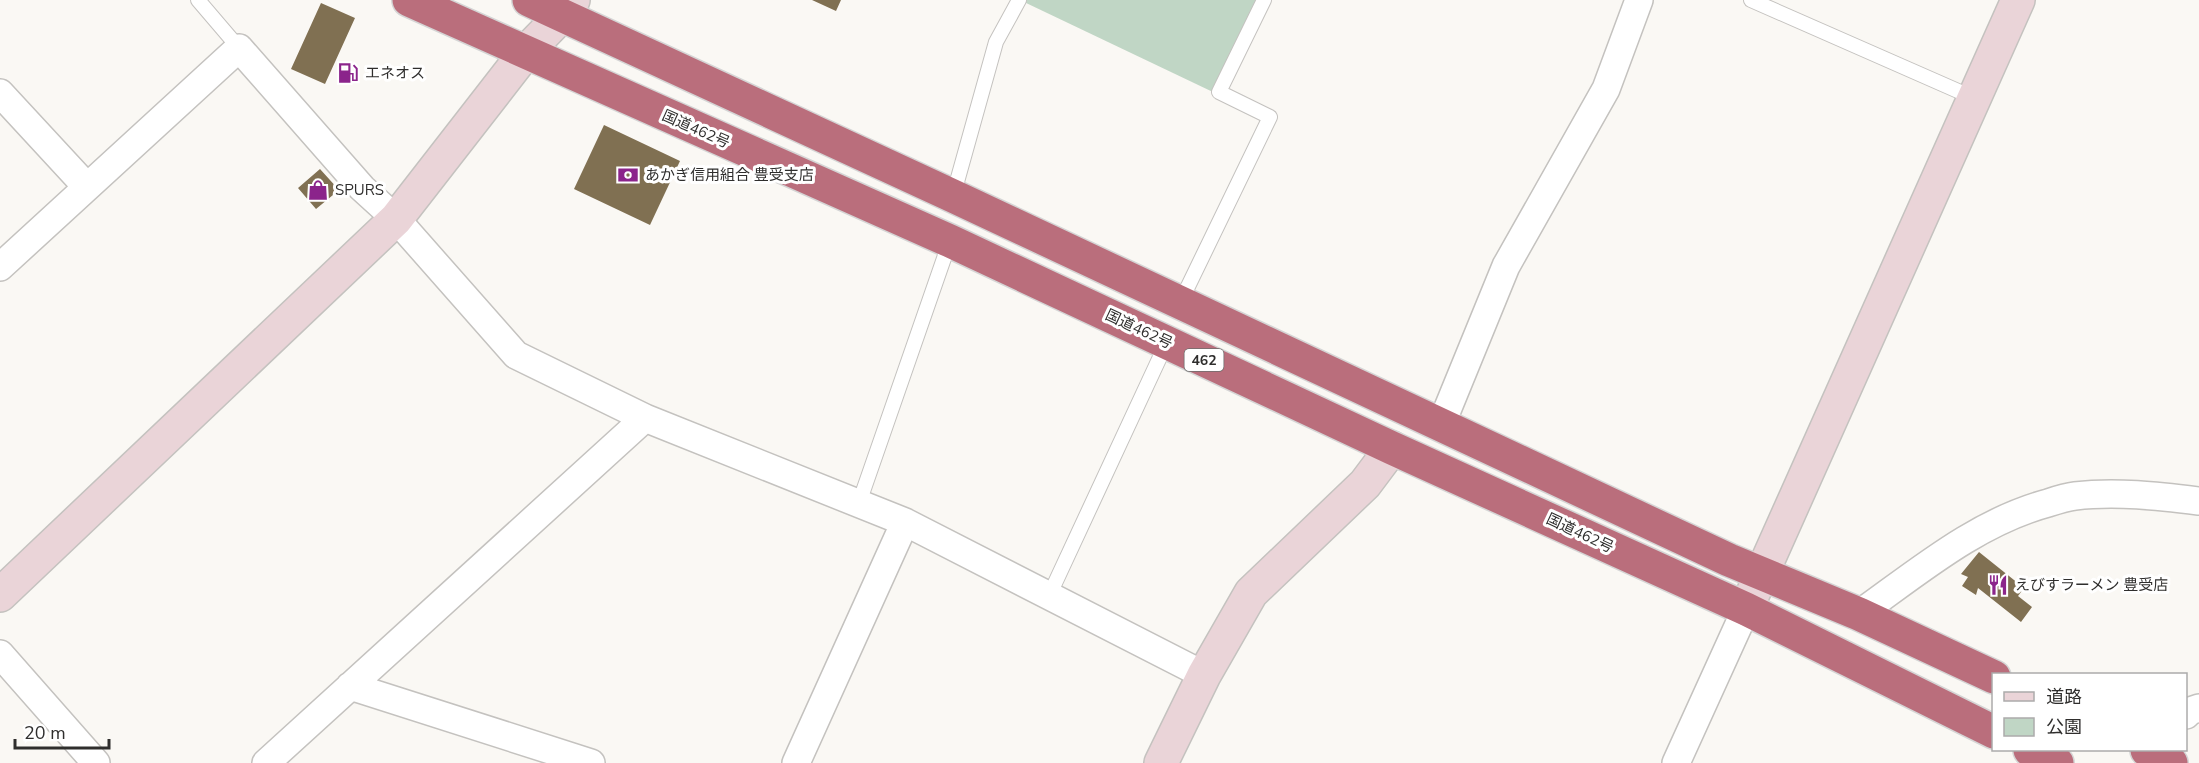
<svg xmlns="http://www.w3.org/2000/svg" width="2199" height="763" font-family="'Nunito Sans','Noto Sans JP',sans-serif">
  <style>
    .green { fill: #c0d6c5 }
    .building { fill: #807052 }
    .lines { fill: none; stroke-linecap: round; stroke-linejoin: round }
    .lane-casing { stroke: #c4c2bf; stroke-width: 16 }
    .street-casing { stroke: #c4c2bf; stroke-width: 30 }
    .secondary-casing { stroke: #c4c2bf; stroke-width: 36 }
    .highway-casing { stroke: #d5d5d5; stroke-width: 36 }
    .lane { stroke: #fff; stroke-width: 14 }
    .street { stroke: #fff; stroke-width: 27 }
    .secondary { stroke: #ead4d8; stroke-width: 33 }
    .highway { stroke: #ba6e7c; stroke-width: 33 }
    .labels { text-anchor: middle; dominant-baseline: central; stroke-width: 6; stroke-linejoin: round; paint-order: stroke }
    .shield { fill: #fff; stroke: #6d6d6c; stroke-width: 1.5 }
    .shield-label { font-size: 14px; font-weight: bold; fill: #2f2e2d }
    .poi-label { font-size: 15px; fill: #2f2e2d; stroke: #fff; text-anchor: start }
    .street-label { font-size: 15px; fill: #2f2e2d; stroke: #fff }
  </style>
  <rect width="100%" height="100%" fill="#faf8f4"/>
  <path class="green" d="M1025,0H1257L1215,93L1024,2Z"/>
  <path class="building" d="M812,0H841L836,11Z
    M321,3L355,18L325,84L291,69Z
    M604,125L680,161L650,225L574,189Z
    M320,169L339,190L316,209L298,188Z
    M1979,552L2024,588L2018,596L2032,607L2021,622L1978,588L1976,595L1962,586L1968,577L1961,574Z"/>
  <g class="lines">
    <g class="lane-casing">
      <path id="lane" d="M198,0L239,48
        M1751,0L1974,98
        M953,196L996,42L1019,0
        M1180,303L1270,117L1219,92L1264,0
        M859,503L950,241
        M1049,596L1167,342"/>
    </g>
    <g class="street-casing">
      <path id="street" d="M0,93L87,187
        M0,267L239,48L362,188L396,219L516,355L645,418L905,522L1204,675
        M1441,425L1506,266L1606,89L1639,0
        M1859,614C1918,572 1977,522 2048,503C2057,500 2066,497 2075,496C2115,491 2159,496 2199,501
        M0,654L96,763
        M350,686L591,763
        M2186,715L2190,711L2199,708
        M266,763L645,418
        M796,763L905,522
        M1676,763L1746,609"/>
    </g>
    <g class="secondary-casing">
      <path id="secondary" d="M0,595L396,219L525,53L562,15L573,0
        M1746,609L2018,0
        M1161,763L1204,675L1251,593L1365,484L1392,448"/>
    </g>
    <g class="highway-casing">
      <path id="highway" d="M409,0L950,241L1392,448L1746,609L1994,732
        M529,0L953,196L1729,560L1859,614L1994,677
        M2030,750L2057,763
        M2147,750L2171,763"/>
    </g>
    <use href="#lane" class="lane"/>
    <use href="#street" class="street"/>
    <use href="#secondary" class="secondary"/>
    <use href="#highway" class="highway"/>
  </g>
  <defs>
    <g id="fuel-bare" transform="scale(1.62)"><path d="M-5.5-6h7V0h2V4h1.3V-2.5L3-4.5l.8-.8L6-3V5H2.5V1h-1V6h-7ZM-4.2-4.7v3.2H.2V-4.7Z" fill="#8b248b" stroke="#fff" stroke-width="2.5" paint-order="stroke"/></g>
    <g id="bank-bare" transform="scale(1.62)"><path d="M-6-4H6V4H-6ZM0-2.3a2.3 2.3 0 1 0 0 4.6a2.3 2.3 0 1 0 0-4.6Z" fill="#8b248b" stroke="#fff" stroke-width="2.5" paint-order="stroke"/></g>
    <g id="shop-bare" transform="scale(1.62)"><path d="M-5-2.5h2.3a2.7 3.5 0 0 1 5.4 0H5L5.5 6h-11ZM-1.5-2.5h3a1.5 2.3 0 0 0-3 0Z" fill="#8b248b" stroke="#fff" stroke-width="2.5" paint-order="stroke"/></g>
    <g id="restaurant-bare" transform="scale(1.62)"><path d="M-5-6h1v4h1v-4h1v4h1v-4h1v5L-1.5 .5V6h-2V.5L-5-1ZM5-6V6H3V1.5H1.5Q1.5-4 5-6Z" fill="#8b248b" stroke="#fff" stroke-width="2.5" paint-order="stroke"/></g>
  </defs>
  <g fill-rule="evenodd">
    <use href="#fuel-bare" x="348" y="73"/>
    <use href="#bank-bare" x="628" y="175"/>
    <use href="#shop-bare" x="318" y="190"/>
    <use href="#restaurant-bare" x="1998" y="585"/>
  </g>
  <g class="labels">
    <rect class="shield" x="1184.5" y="349" width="39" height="22" rx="4.5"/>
    <g class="shield-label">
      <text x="1204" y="360">462</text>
    </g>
    <g class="poi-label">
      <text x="365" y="73">エネオス</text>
      <text x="645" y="175">あかぎ信用組合 豊受支店</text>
      <text x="335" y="190">SPURS</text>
      <text x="2015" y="585">えびすラーメン 豊受店</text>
    </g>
    <g class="street-label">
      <text transform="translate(696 129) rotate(24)">国道462号</text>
      <text transform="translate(1139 329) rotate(25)">国道462号</text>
      <text transform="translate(1580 533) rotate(25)">国道462号</text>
    </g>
  </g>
  <rect x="1992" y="673" width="195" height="78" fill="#ffffff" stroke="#acabab" stroke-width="1.5"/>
  <rect x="2004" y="692" width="30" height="9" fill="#ead4d8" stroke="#acabab" stroke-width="1.5"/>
  <text x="2046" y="703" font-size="18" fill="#2f2e2d">道路</text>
  <rect x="2004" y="718" width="30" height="18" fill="#c0d6c5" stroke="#acabab" stroke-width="1.5"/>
  <text x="2046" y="733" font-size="18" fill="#2f2e2d">公園</text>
  <path d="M15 739v9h94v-9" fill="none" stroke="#2f2e2d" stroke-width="3"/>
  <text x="24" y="739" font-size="18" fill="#2f2e2d" stroke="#ffffff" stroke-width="4.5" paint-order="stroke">20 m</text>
</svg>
